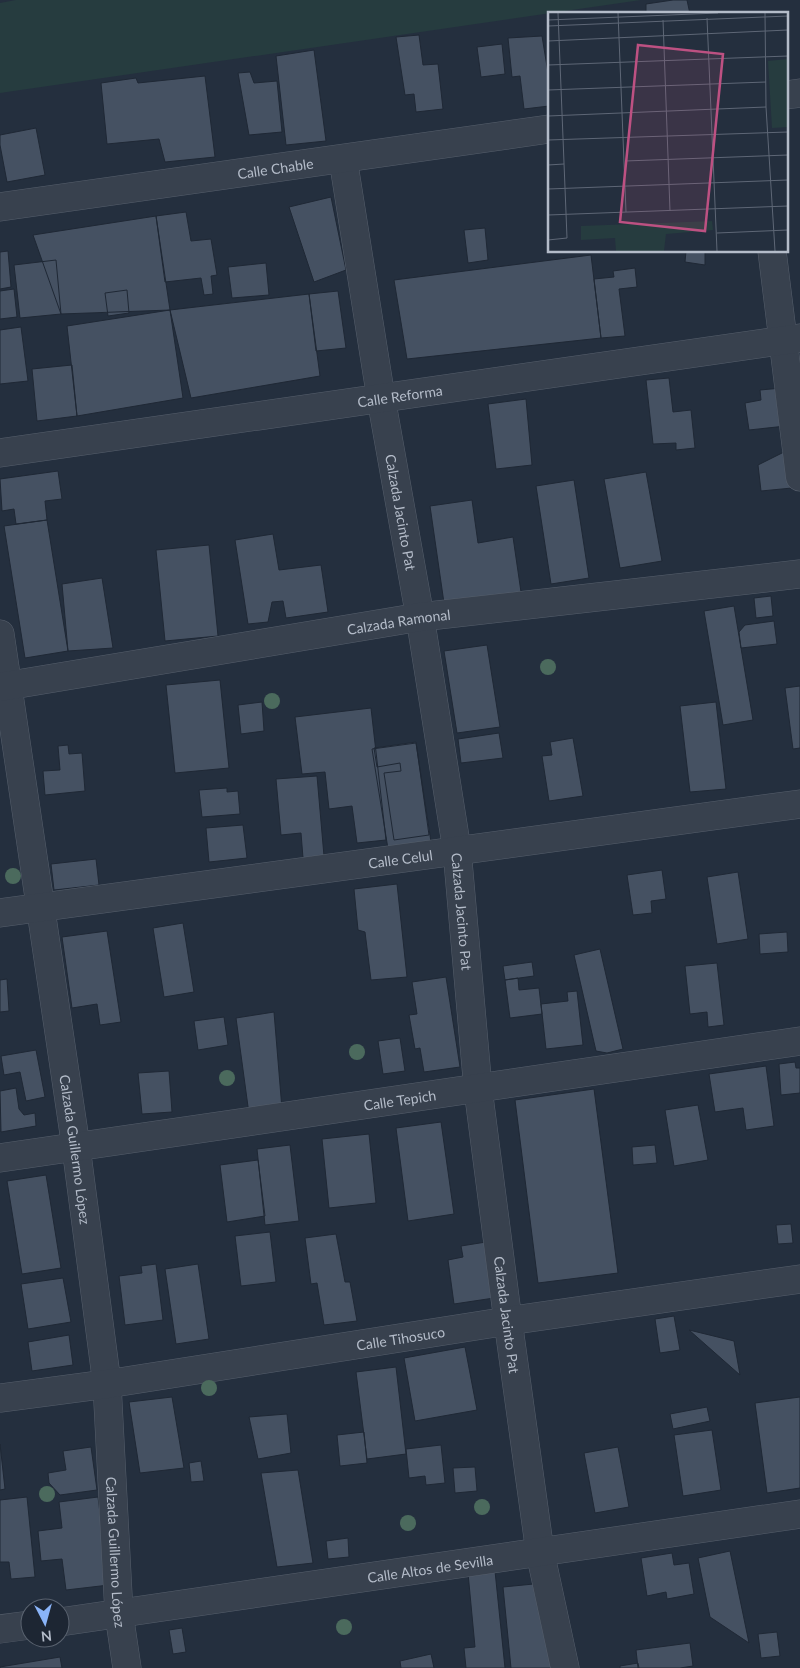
<svg xmlns="http://www.w3.org/2000/svg" width="800" height="1668" font-family="Lato,sans-serif">
  <style>
    .green { fill: #263c3f }
    .building { fill: #455162; stroke: #1f2835 }
    .lines { fill: none; stroke-linecap: round; stroke-linejoin: round }
    .minor-casing { stroke: #565f6c; stroke-width: 29 }
    .minor { stroke: #38414e; stroke-width: 28 }
    .tree { fill: #4b6a5d }
    .labels { text-anchor: middle; dominant-baseline: central; stroke-width: 4.5; stroke-linejoin: round; paint-order: stroke }
    .street-label { font-size: 14px; fill: #b4bcc9; stroke: #1d2633 }
    .inset-road { fill: none; stroke: #5e6776; stroke-width: 1 }
    .view { fill: #bd5182; fill-opacity: 0.15; stroke: #bd5182; stroke-width: 2.5 }
    .inset-edge { fill: none; stroke: #b4bcc9; stroke-width: 2.5 }
  </style>
  <rect width="100%" height="100%" fill="#242f3e"/>
  <path class="green" d="M16,0H641L0,93V3Z"/>
  <path class="building" d="M673,0H687L690,14H646V4Z
    M419,35L423,65L438,64L443,109L416,112L414,94L405,95L396,37Z
    M542,36L549,79V106L524,109L520,76L512,77L508,38Z
    M502,44L505,74L481,77L477,47Z
    M314,50L326,141L286,145L276,56Z
    M250,72L254,83L277,81L282,132L249,135L238,73Z
    M205,76L215,157L165,162L159,139L107,144L101,83L136,78L138,83Z
    M36,128L45,175L7,182L0,145V135Z
    M331,197L346,270L314,282L289,207Z
    M186,212L191,241L211,239L217,275L211,276L213,294L204,295L201,278L165,282L156,216Z
    M156,216L170,310L61,314L33,235Z
    M485,228L488,260L468,263L464,230Z
    M8,251L11,287L0,289V252Z
    M686,251H705V265L685,262Z
    M591,255L601,338L407,359L394,280Z
    M56,260L61,314L20,318L14,265Z
    M266,263L269,295L232,298L228,267Z
    M635,268L637,287L619,289L625,336L601,338L594,279L614,277L613,271Z
    M14,289L17,317L0,319V291Z
    M127,290L129,313L108,316L105,293Z
    M338,291L346,348L316,351L309,294Z
    M309,294L320,376L191,398L170,310Z
    M170,310L183,398L77,416L67,326Z
    M21,327L28,381L0,384V330Z
    M72,365L77,416L37,421L32,369Z
    M669,378L673,412L691,410L695,448L676,450V443L653,444L646,380Z
    M782,388L786,426L749,430L745,403L761,400L760,390Z
    M526,399L532,465L496,469L488,404Z
    M788,450L792,488L761,491L758,465Z
    M58,471L62,499L45,501L47,520L16,524L14,509L2,511L0,479Z
    M646,472L662,561L620,568L604,479Z
    M574,480L589,578L551,584L536,486Z
    M472,500L478,543L513,537L521,592L444,603L430,506Z
    M47,520L68,651L25,658L4,526Z
    M273,534L279,570L321,565L328,612L286,618L283,601L272,602L268,622L248,624L235,540Z
    M209,545L218,636L165,641L156,550Z
    M102,578L113,648L68,651L62,584Z
    M771,596L773,616L756,618L754,598Z
    M734,606L753,720L723,725L704,611Z
    M774,621L777,644L741,648L739,632L745,625Z
    M487,645L500,727L457,733L444,651Z
    M220,680L229,768L175,773L166,685Z
    M800,686V748L793,749L785,688Z
    M262,702L264,731L241,734L238,705Z
    M716,702L726,789L690,792L680,706Z
    M371,708L386,840L357,843L352,806L329,809L325,772L302,774L295,717Z
    M499,733L503,758L461,763L458,739Z
    M573,738L583,796L549,801L542,756L552,755L550,742Z
    M416,742L429,835L394,840L384,773L401,771L400,763L377,767L374,748Z
    M416,743L431,842L388,849L372,749Z
    M68,745L69,754L82,753L85,791L45,795L43,771L60,770L58,746Z
    M317,776L324,856L303,858L301,833L281,835L276,779Z
    M227,788V792L238,791L240,814L202,817L199,790Z
    M243,825L247,858L209,862L206,828Z
    M96,859L99,885L54,890L51,864Z
    M662,870L666,899L651,901L652,913L633,915L627,875Z
    M738,872L748,939L717,944L707,877Z
    M397,884L407,977L371,980L365,932L358,930L354,889Z
    M183,923L194,992L164,997L153,928Z
    M107,931L121,1022L100,1025L97,1004L72,1008L62,937Z
    M787,932L788,952L760,954L759,934Z
    M600,949L623,1049L607,1053L596,1051L574,955Z
    M532,962L534,976L505,980L503,966Z
    M717,963L724,1025L708,1027L707,1012L690,1014L685,966Z
    M446,977L460,1067L424,1072L420,1048L415,1049L409,1015L417,1014L412,982Z
    M518,978L519,990L539,988L542,1014L510,1018L505,980Z
    M7,979L9,1011L0,1012V980Z
    M577,991L583,1045L546,1049L541,1004L568,1001L567,992Z
    M274,1012L282,1109L249,1114L236,1018Z
    M224,1017L228,1045L198,1050L194,1021Z
    M400,1038L405,1071L383,1074L378,1041Z
    M36,1050L45,1097L26,1101L20,1072L4,1075L1,1056Z
    M795,1062L796,1068H800V1093L781,1095L779,1064Z
    M766,1066L774,1126L746,1130L743,1108L715,1112L709,1074Z
    M169,1071L172,1112L142,1114L138,1073Z
    M16,1088L19,1109L24,1115L35,1113L36,1126L1,1132L0,1091Z
    M594,1089L618,1273L538,1283L515,1100Z
    M698,1105L708,1160L674,1166L665,1110Z
    M441,1122L454,1214L408,1221L396,1128Z
    M369,1134L376,1203L329,1208L322,1139Z
    M290,1145L299,1221L265,1225L257,1149Z
    M655,1145L657,1163L633,1165L632,1147Z
    M258,1160L265,1216L227,1222L220,1165Z
    M46,1175L61,1268L22,1274L7,1181Z
    M791,1224L793,1243L778,1244L776,1225Z
    M270,1232L276,1282L241,1286L235,1236Z
    M336,1234L345,1282H350L357,1321L324,1325L317,1283L311,1284L305,1238Z
    M486,1242L494,1298L454,1304L448,1260L463,1257L461,1246Z
    M156,1264L163,1320L125,1325L119,1276L142,1273L141,1266Z
    M198,1264L209,1339L176,1344L165,1269Z
    M63,1278L71,1322L28,1329L21,1284Z
    M674,1316L680,1350L660,1353L655,1319Z
    M689,1330L734,1341L740,1375Z
    M69,1335L73,1365L32,1371L28,1342Z
    M465,1347L477,1410L415,1421L404,1358Z
    M396,1367L406,1454L367,1459L356,1372Z
    M172,1397L184,1468L140,1473L129,1402Z
    M800,1397V1488L767,1493L755,1403Z
    M707,1407L710,1421L673,1429L670,1414Z
    M287,1414L291,1453L258,1459L249,1417Z
    M712,1430L721,1490L683,1496L674,1435Z
    M364,1432L367,1463L340,1466L337,1435Z
    M0,1444L5,1489L0,1490Z
    M441,1445L445,1483L426,1485L425,1476L409,1478L406,1449Z
    M91,1447L97,1490L60,1495L49,1483L48,1473L66,1470L63,1451Z
    M618,1447L629,1507L595,1513L584,1453Z
    M201,1461L204,1481L191,1482L189,1463Z
    M475,1467L477,1491L455,1493L453,1468Z
    M298,1470L313,1563L277,1567L261,1473Z
    M27,1497L35,1577L11,1579L9,1562H0V1500Z
    M98,1497L109,1585L66,1590L62,1559L41,1561L38,1531L62,1528L59,1502Z
    M348,1538L349,1557L328,1559L326,1541Z
    M730,1551L749,1643L710,1617L698,1558Z
    M672,1553L674,1565L689,1563L694,1594L667,1599L666,1592L647,1596L641,1558Z
    M495,1571L505,1668H466L464,1648L475,1647L468,1573Z
    M544,1583L551,1668H511L503,1587Z
    M182,1628L186,1652L173,1654L169,1630Z
    M777,1632L780,1656L761,1658L758,1634Z
    M690,1643L693,1666L680,1668H638L636,1650Z
    M431,1654L434,1668H401L400,1661Z
    M60,1657L62,1668H0V1667Z
    M638,1663L639,1668H620V1666Z"/>
  <g class="lines">
    <g class="minor-casing">
      <g id="minor">
        <path d="M786,95L800,93"/>
        <path id="s1" d="M343,159L381,398L420,617L457,850L478,1089L508,1321L540,1552L565,1668"/>
        <path id="s2" d="M0,207L549,129"/>
        <path d="M772,251L800,477"/>
        <path id="s3" d="M0,453L800,338"/>
        <path id="s4" d="M0,634L76,1147L107,1384L119,1614L127,1668"/>
        <path id="s5" d="M0,687L420,617L800,574"/>
        <path id="s6" d="M0,913L800,804"/>
        <path id="s7" d="M0,1158L800,1041"/>
        <path id="s8" d="M0,1398L107,1384L508,1321L800,1279"/>
        <path id="s9" d="M60,1622L800,1514"/>
        <path d="M0,1629L30,1625"/>
      </g>
    </g>
    <use href="#minor" class="minor"/>
  </g>
  <g class="tree">
    <circle cx="548" cy="667" r="8"/>
    <circle cx="272" cy="701" r="8"/>
    <circle cx="13" cy="876" r="8"/>
    <circle cx="357" cy="1052" r="8"/>
    <circle cx="227" cy="1078" r="8"/>
    <circle cx="209" cy="1388" r="8"/>
    <circle cx="47" cy="1494" r="8"/>
    <circle cx="482" cy="1507" r="8"/>
    <circle cx="408" cy="1523" r="8"/>
    <circle cx="344" cy="1627" r="8"/>
  </g>
  <g class="labels">
    <g class="street-label">
      <text stroke="none"><textPath href="#s2" startOffset="278">Calle Chable</textPath></text>
      <text stroke="none"><textPath href="#s3" startOffset="404">Calle Reforma</textPath></text>
      <text stroke="none"><textPath href="#s1" startOffset="358">Calzada Jacinto Pat</textPath></text>
      <text stroke="none"><textPath href="#s5" startOffset="404">Calzada Ramonal</textPath></text>
      <text stroke="none"><textPath href="#s6" startOffset="404">Calle Celul</textPath></text>
      <text stroke="none"><textPath href="#s1" startOffset="762">Calzada Jacinto Pat</textPath></text>
      <text stroke="none"><textPath href="#s7" startOffset="404">Calle Tepich</textPath></text>
      <text stroke="none"><textPath href="#s4" startOffset="521">Calzada Guillermo López</textPath></text>
      <text stroke="none"><textPath href="#s1" startOffset="1168">Calzada Jacinto Pat</textPath></text>
      <text stroke="none"><textPath href="#s8" startOffset="405">Calle Tihosuco</textPath></text>
      <text stroke="none"><textPath href="#s4" startOffset="926">Calzada Guillermo López</textPath></text>
      <text stroke="none"><textPath href="#s9" startOffset="374">Calle Altos de Sevilla</textPath></text>
    </g>
  </g>
  <g transform="translate(548 12)">
    <rect width="240" height="240" fill="#242f3e"/>
    <path d="M240,47V115L224,116L220,49ZM164,209L165,218L118,222L116,239H68L67,226L33,228V214Z" fill="#263c3f"/>
    <path class="inset-road" d="M70,1L78,200M217,1L218,95L227,239M159,6L169,239M0,8L170,1M115,8L122,199M0,14L240,4M0,29L240,18M0,53L240,44M0,78L218,70M0,104L218,95M0,128L240,120M77,149L240,143M0,153L16,152M0,177L240,168M0,203L240,194M169,221L240,218M0,228L19,226L10,1"/>
    <path class="view" d="M90,33L175,42L157,219L72,210Z"/>
    <rect width="240" height="240" class="inset-edge"/>
  </g>
  <g transform="translate(45 1623) rotate(174)"><circle r="24" fill="#1d2633" stroke="#59626f"/>
  <path d="M0-4L9 19L0 12L-9 19Z" fill="#8ab4f8"/>
  <text y="-8" font-size="14" font-weight="bold" text-anchor="middle" fill="#b4bcc9">N</text>
  </g>
</svg>
